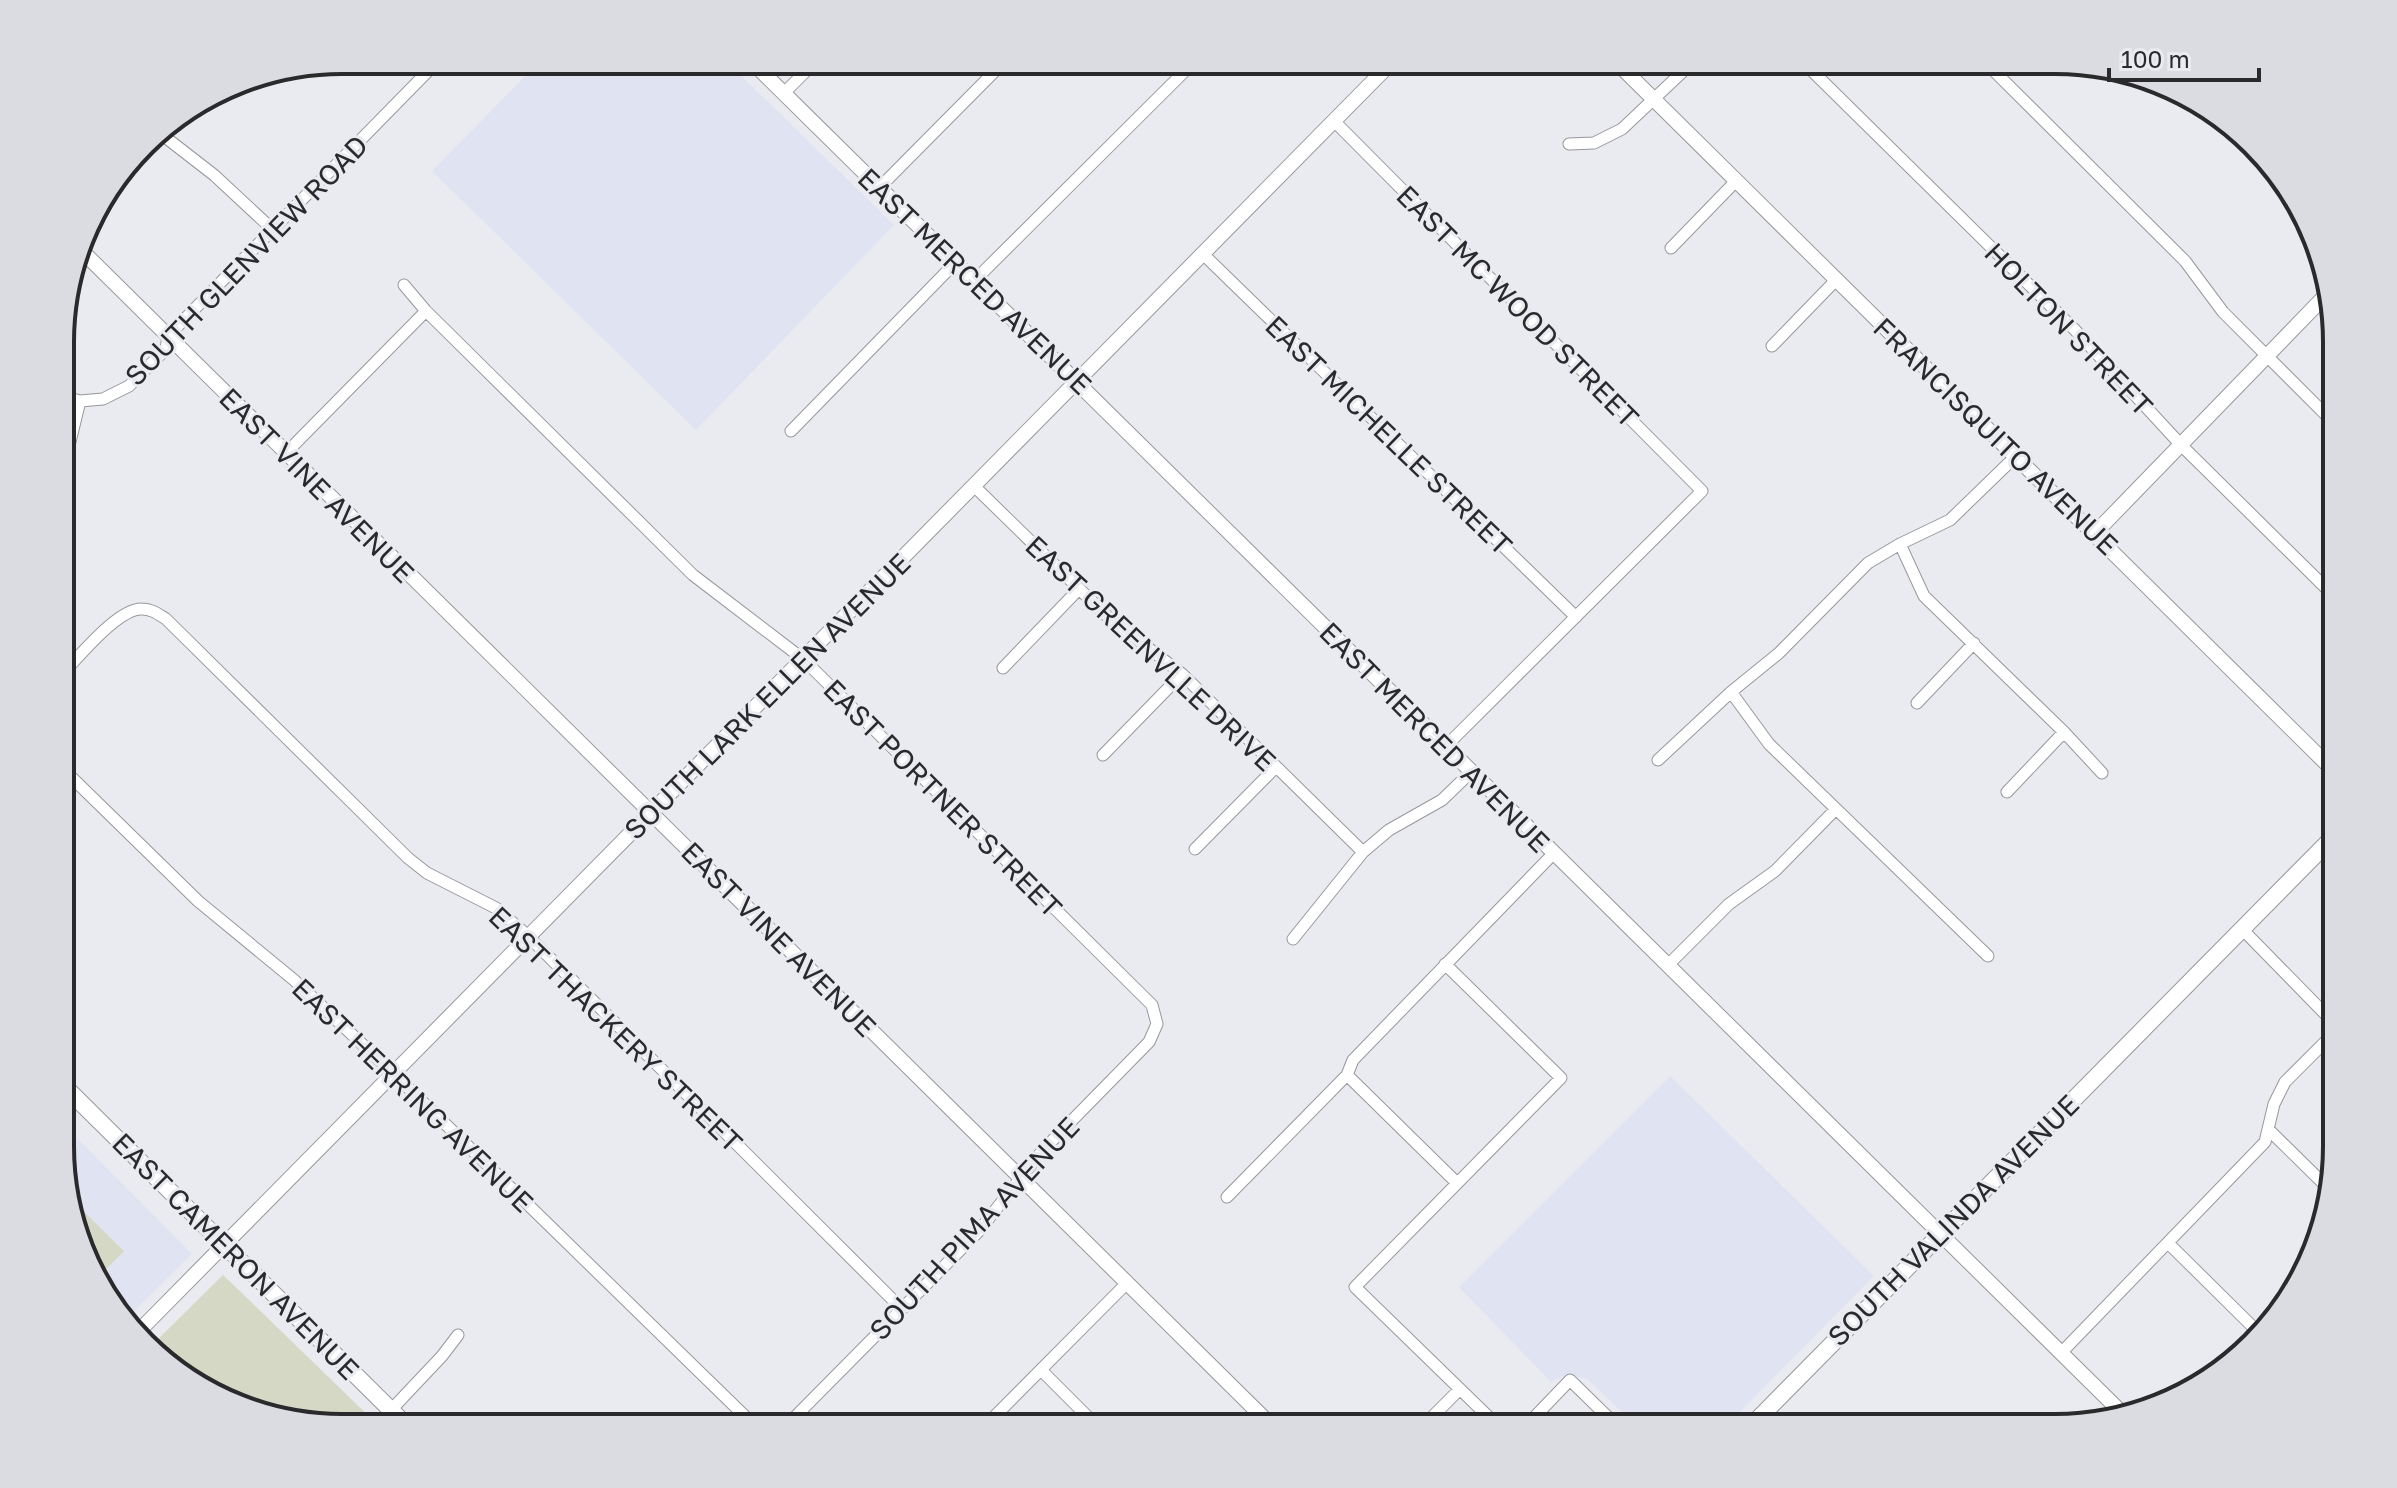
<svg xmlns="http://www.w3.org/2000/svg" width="2397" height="1488" font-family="'Golos Text',sans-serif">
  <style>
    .built { fill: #e0e3f1 }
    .green { fill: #d4d8c4 }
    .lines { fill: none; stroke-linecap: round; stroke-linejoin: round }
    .minor-casing { stroke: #96989d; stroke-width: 13 }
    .tertiary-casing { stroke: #96989d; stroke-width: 16 }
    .secondary-casing { stroke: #96989d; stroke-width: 18 }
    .minor { stroke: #fff; stroke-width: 11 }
    .tertiary { stroke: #fff; stroke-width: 14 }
    .secondary { stroke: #fff; stroke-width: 16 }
    .labels { text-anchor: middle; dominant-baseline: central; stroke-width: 6; stroke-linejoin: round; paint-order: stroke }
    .street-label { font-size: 28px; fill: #2a2a2d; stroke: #eaebf1 }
    .rim { fill: none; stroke: #2a2a2d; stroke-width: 4 }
  </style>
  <rect width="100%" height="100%" fill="#eaebf1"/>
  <path class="built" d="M541,60H725L894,225L696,430L432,171Z
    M1670,1076L1874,1276L1724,1428H1639L1587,1379L1567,1374L1551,1382L1459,1287Z
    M62,1123L192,1254L127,1318L98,1287L62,1182Z"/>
  <path class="green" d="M67,1195L124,1251L95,1280Z
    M223,1275L246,1297L381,1428H342L252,1413L186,1381L152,1345Z"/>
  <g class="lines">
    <g class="minor-casing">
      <path id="minor" d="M1801,60L2075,330L2181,445L2336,598
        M1983,60L2185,261L2223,312L2336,425
        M784,93L817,60
        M1335,122L1702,491L1445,747
        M156,130L214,175L272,229
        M1569,144L1594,143L1622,129L1695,60
        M879,188L1006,60
        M1671,248L1736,181
        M1203,254L1576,617
        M974,281L1196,60
        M404,285L426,311L693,575L803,659L1152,1005L1157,1024L1149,1042L1042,1151L978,1232L784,1428
        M1772,346L1836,280
        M62,396L80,401
        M791,431L956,262
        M62,452L70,442L80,401L103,399L129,386L166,349L168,336L439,60
        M285,454L426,311
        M974,486L1108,617L1182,674L1363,852
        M1900,544L1924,596L2064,732L2102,773
        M1003,668L1079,589
        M62,674C79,657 118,608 142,609C152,609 158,614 166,619L408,858L427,873L496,908L529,937L902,1309
        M1731,692L1769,744L1988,956
        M1917,703L1974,643
        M1103,755L1182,674
        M1658,760L1731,692L1779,653L1868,563L1900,544L1950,520L2016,456
        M62,768L198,901L294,980L394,1074L757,1428
        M2007,792L2064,732
        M1195,849L1275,768
        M2241,928L2336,1025
        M1293,939L1363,852L1389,830L1442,800L1471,772
        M1445,964L1561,1078L1355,1287L1500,1428
        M1668,965L1729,904L1775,871L1836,809
        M1347,1075L1457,1183
        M2269,1130L2328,1188
        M1227,1197L1347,1075L1353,1060L1553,854
        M2169,1244L2258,1332
        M2061,1353L2265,1142L2274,1104L2285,1082L2336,1031
        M1041,1370L1099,1428
        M391,1410L442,1356L458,1335
        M983,1428L1127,1283
        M1421,1428L1460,1389
        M1524,1428L1570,1380L1619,1428"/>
    </g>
    <g class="tertiary-casing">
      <path id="tertiary" d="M750,60L2122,1413
        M1614,60L2336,773
        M80,249L1274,1428
        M2095,533L2327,294
        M139,1331L1394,60"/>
    </g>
    <g class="secondary-casing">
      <path id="secondary" d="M62,1084L409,1428
        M1749,1428L2336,834"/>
    </g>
    <use href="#minor" class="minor"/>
    <use href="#tertiary" class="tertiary"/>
    <use href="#secondary" class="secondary"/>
  </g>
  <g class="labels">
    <g class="street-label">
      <text transform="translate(246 260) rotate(-46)">SOUTH GLENVIEW ROAD</text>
      <text transform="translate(975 281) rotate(44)">EAST MERCED AVENUE</text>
      <text transform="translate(1518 306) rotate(45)">EAST MC WOOD STREET</text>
      <text transform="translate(2069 329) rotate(46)">HOLTON STREET</text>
      <text transform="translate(1389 435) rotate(44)">EAST MICHELLE STREET</text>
      <text transform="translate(1996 436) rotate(44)">FRANCISQUITO AVENUE</text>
      <text transform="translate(317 485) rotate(45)">EAST VINE AVENUE</text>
      <text transform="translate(1151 653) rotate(43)">EAST GREENVLLE DRIVE</text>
      <text transform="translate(767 696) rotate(-45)">SOUTH LARK ELLEN AVENUE</text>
      <text transform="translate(1435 737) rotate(45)">EAST MERCED AVENUE</text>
      <text transform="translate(943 798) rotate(45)">EAST PORTNER STREET</text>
      <text transform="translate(779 939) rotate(45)">EAST VINE AVENUE</text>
      <text transform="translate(616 1029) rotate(44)">EAST THACKERY STREET</text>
      <text transform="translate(413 1095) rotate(44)">EAST HERRING AVENUE</text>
      <text transform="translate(1953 1220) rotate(-45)">SOUTH VALINDA AVENUE</text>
      <text transform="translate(974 1228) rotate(-47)">SOUTH PIMA AVENUE</text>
      <text transform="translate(236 1256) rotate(45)">EAST CAMERON AVENUE</text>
    </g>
  </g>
  <path d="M0 0H2397V1488H0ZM342 74H2055A268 268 0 0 1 2323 342V1146A268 268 0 0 1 2055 1414H342A268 268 0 0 1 74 1146V342A268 268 0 0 1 342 74Z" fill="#dbdce1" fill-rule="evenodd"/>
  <path class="rim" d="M342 74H2055A268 268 0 0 1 2323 342V1146A268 268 0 0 1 2055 1414H342A268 268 0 0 1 74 1146V342A268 268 0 0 1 342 74Z"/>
  <path d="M2109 68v12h150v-12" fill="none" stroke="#2a2a2d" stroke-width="4"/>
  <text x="2121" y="68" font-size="24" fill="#2a2a2d" stroke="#eaebf1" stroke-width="6" paint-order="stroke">100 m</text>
</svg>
